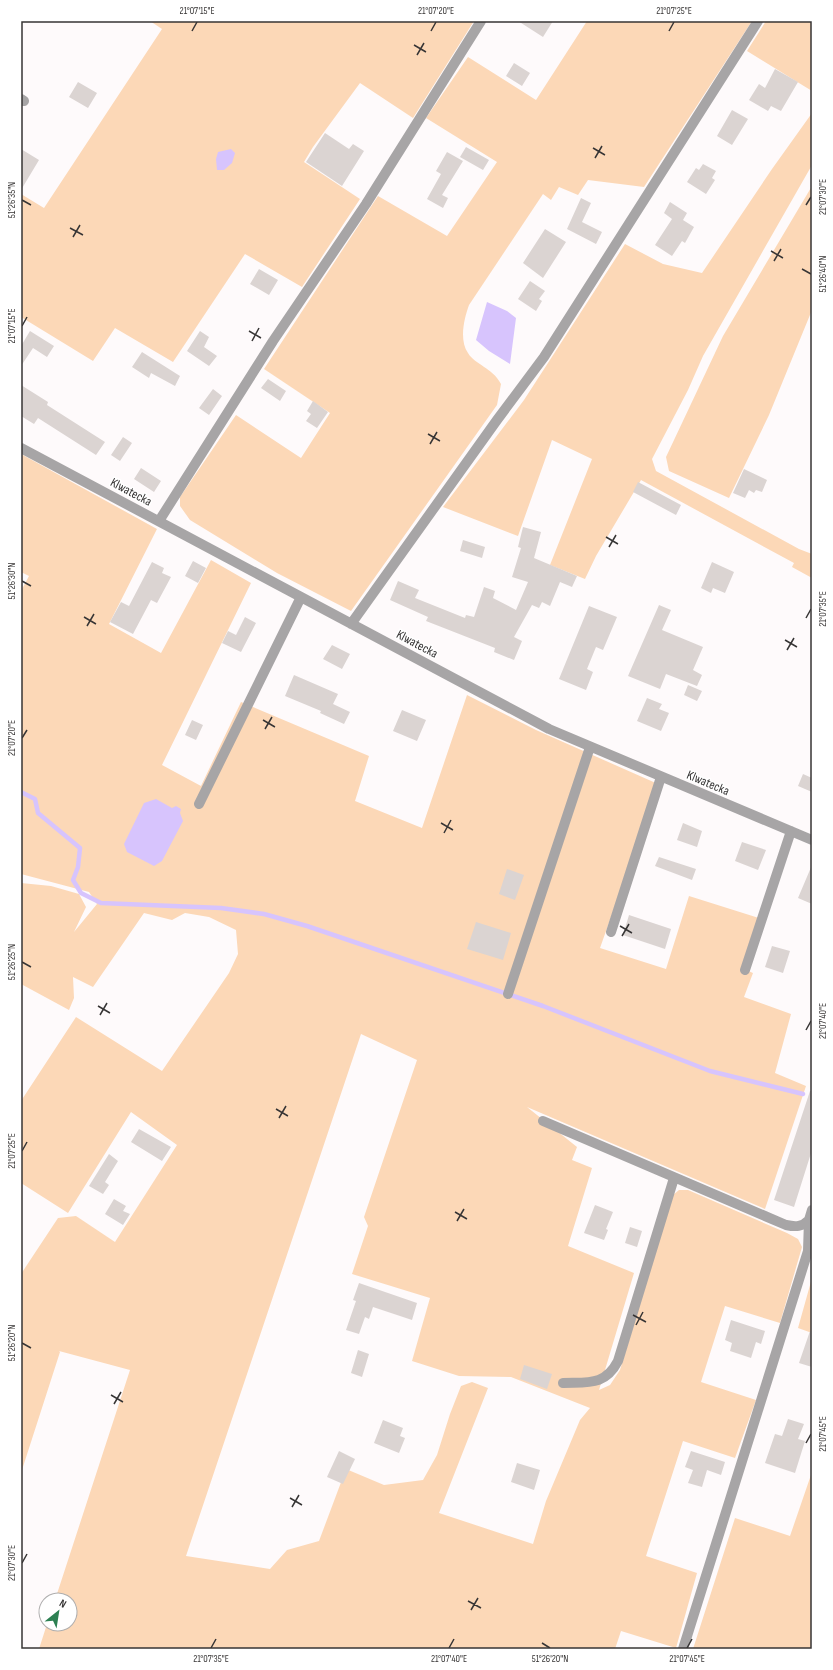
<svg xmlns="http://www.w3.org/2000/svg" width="833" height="1670" font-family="'Sofia Sans Condensed',sans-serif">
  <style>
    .green { fill: #fcd8b7; fill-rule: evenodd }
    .water { fill: #d7c4fd }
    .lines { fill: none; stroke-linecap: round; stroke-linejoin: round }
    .stream { stroke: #d7c4fd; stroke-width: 4.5 }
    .building { fill: #dbd4d2 }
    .minor { stroke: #a7a5a6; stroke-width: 10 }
    .ticks { fill: none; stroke: #373535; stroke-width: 1.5 }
    .labels { text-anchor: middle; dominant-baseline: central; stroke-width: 3; stroke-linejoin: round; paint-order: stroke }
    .street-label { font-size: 13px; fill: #373535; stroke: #fff }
    .neatline { fill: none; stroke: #373535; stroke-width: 1.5 }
    .ticks-label { font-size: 10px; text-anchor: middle; fill: #373535 }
  </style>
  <rect width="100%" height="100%" fill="#fefafb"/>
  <path class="green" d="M150,21H474L413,118L360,83L313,147L304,162L360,199L302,287L245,254L173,362L115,328L93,361L21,317V194L44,208L162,29Z
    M587,21H752L644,187L588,180L578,195L559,187L551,200L543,194L469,305C464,319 459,340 468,353C475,365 492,367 501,384L497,405L351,611L277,573L190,520L180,506V497L236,415L301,458L330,413L264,369L378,196L447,236L497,162L426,118L468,57L536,100Z
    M766,21H812V91L747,51Z
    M812,113V165L703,356L688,390L652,459L656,471L799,549L812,554V578L792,567L794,563L641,480L596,556L585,579L550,565L592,459L552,440L518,536L443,507L524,400L625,244L663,264L702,273L772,169Z
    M812,186V310L769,415L729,498L669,471L666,457L723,336Z
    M21,454L157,529L109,624L161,653L211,560L251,583L162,765L201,786L241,702L369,756L355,801L422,828L467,695L536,730L658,784L600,948L666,969L689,896L762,919L746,970L753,973L744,997L791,1014L775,1073L806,1086L765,1209L527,1107L577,1147L572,1160L592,1168L568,1246L634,1273L599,1390L610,1385L620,1370L673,1195L679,1190H688L787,1233L798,1239L802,1247L780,1323L725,1306L701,1382L756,1400L735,1458L683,1441L646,1556L697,1573L676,1648L621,1631L615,1649H39L47,1624H70V1600H55L130,1370L59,1351L60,1352L21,1473V1274L58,1218L76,1216L115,1242L177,1145L131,1112L68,1213L21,1183V1101L76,1017L162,1071L229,973L238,954L236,930L209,917L185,913L172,920L144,913L93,987L73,977L74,998L69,1010L21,984V883L51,886L79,894L86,907L74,932L97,904L89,892L21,874V591L29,576L21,572ZM361,1034L417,1060L364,1217L368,1226L352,1274L430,1298L412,1361L459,1376L511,1377L590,1408L580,1420L546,1501L533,1544L439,1513L488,1388L472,1382L461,1386L450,1414L437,1455L423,1480L384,1485L346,1469L319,1541L287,1550L270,1569L186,1556Z
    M812,1278V1333L798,1328Z
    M812,1472V1649H693L735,1518L790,1536Z"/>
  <path class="water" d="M231,149L235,153L232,163L224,170H217L216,159L218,152Z
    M487,302L507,311L516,318L510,364L489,351L476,340Z
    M156,799L172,808L176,806L181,809L180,813L183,821L162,861L154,866L127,852L124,844L144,803Z"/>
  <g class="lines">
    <path class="stream" d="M21,792L35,799L38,813L80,848L78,867L73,880L81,893L101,903L221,908L264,914L307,926L543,1006L710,1071L803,1094"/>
  </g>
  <path class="building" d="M518,21H553L543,37Z
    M514,63L530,73L522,86L506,76Z
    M775,69L798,82L781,111L771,106L768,111L749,100L759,84L765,88Z
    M78,82L97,93L88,108L69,97Z
    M732,110L748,119L732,145L717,136Z
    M325,133L349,149L353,144L364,151L342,186L306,162Z
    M466,147L489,160L483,170L460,157Z
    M21,149L39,160L21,190Z
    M447,152L463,161L442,195L448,198L443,208L427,199L441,174L436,171Z
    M703,164L716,171L712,178L715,180L706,194L687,182L696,168L699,170Z
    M581,198L591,203L582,222L602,232L596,244L567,229Z
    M670,202L687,213L683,220L694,227L685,243L682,241L672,256L655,245L672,219L664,213Z
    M545,229L566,242L543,278L523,263Z
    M259,269L278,280L269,295L250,284Z
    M530,281L545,291L539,299L542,301L536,311L518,299Z
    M30,331L54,346L47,357L33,348L21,366V346Z
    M200,331L209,337L204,347L217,356L209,366L187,351Z
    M142,352L180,376L175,386L151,373L149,378L132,367Z
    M268,379L286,391L280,401L261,388Z
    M21,385L48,402L47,405L105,442L96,455L38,418L34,424L21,416Z
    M213,389L222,396L209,415L199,408Z
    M313,401L328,412L317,428L306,421L311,414L307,411Z
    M123,437L132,443L120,461L111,455Z
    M141,468L161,481L154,492L134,479Z
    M744,469L767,480L762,492L756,490L754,493L749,490L745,498L733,493Z
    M638,482L681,505L676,515L633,492Z
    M523,527L541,532L534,558L577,576L572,587L560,582L550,606L542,602L539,608L532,605L514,637L522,641L514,660L494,652L495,648L426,621L428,617L390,600L398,581L419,590L415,598L465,618L466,615L474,617L484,587L495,591L493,598L516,610L528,582L512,577L521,548L518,547Z
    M463,540L485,547L482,558L460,551Z
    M193,561L206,568L198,583L185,576Z
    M152,562L164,568L162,573L171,577L157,603L151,600L133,634L110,622L121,602L129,606Z
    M712,562L734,572L725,593L713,588L711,593L701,588Z
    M659,605L671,610L662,630L703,647L693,670L702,675L697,686L666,674L660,689L628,676Z
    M589,606L617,617L603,650L596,647L587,669L593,672L586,690L559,679Z
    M245,617L256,623L241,652L222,643L228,631L236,635Z
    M332,645L350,654L342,669L323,659Z
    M294,675L338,694L333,704L350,712L344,724L320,713L321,711L285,696Z
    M688,685L702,691L697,701L684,695Z
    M647,698L662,704L659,709L669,713L661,731L637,721Z
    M402,710L426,720L417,741L393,731Z
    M192,720L203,725L196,740L185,735Z
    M803,774L812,778V792L798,786Z
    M683,823L702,831L697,847L677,840Z
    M742,842L766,850L758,870L735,861Z
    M659,857L696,869L692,880L655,866Z
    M812,865V904L798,898Z
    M507,869L524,875L515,900L499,894Z
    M629,915L671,929L665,949L623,935Z
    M476,922L511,933L503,960L467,949Z
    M772,946L790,951L783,973L765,967Z
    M810,1091H812V1150L794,1207L774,1200Z
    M139,1129L171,1147L162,1161L131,1142Z
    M109,1154L118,1161L105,1182L109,1185L103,1194L89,1186Z
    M114,1199L126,1206L123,1211L130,1214L123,1225L105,1214Z
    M595,1205L613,1212L606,1229L608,1230L604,1240L584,1233Z
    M630,1227L642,1231L637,1247L625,1243Z
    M359,1283L417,1303L412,1320L373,1307L369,1319L365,1317L359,1334L346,1330L356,1301L353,1300Z
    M731,1320L765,1331L761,1344L756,1342L751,1358L730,1351L732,1343L725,1340Z
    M810,1331H812V1367L799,1363Z
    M358,1350L369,1354L362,1377L351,1373Z
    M524,1365L552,1374L547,1389L520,1379Z
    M788,1419L804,1424L798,1439L805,1441L795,1473L765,1463L775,1434L782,1436Z
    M383,1420L403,1428L400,1436L405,1438L399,1453L374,1443Z
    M339,1451L355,1459L343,1484L327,1477Z
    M691,1451L725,1462L721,1475L707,1470L702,1487L688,1483L693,1470L685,1467Z
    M517,1463L540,1470L534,1490L511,1482Z"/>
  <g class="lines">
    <path class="minor" d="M21,99L24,101
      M21,448L549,729L812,840
      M159,521L273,341L366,204L481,21
      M351,624L497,420L544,357L758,21
      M199,804L301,597
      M611,932L661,777
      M745,970L791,831
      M508,994L590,747
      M543,1121L786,1225C796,1227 802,1227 809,1220
      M563,1383C588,1382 605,1386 618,1361L674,1178
      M683,1649L808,1251L809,1220L812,1210"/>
  </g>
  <path class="ticks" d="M192,31L197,22M431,31L436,22M669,31L674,22M414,45L426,52M417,55L424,43M593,148L605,155M595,158L602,146M22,200L31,205M806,205L811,197M70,228L83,235M73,237L80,225M771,251L783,258M774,261L781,249M802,269L811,274M22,326L27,317M249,331L261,338M252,341L259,328M428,434L440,441M430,444L437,432M606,537L618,544M609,547L616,535M22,581L31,586M84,617L96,624M806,618L811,609M87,626L94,614M785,640L797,647M787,650L794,638M263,720L275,727M265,729L272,717M22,738L27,730M441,823L453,830M444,833L451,820M620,926L632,933M622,936L629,924M22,962L31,967M98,1006L110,1013M100,1015L107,1003M806,1030L811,1021M276,1109L288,1116M279,1118L286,1106M22,1151L27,1142M455,1212L467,1219M457,1221L464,1209M633,1315L646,1322M636,1325L643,1312M22,1343L31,1348M111,1395L123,1402M114,1404L121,1392M806,1443L811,1434M290,1498L302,1505M292,1507L299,1495M22,1563L27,1554M468,1601L481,1608M471,1610L478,1598M542,1643L550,1648M211,1648L216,1639M449,1648L454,1639M687,1648L692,1639"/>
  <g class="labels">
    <g class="street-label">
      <text transform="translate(131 492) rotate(28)">Klwatecka</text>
      <text transform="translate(417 644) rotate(28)">Klwatecka</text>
      <text transform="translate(708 783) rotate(23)">Klwatecka</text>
    </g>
  </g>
  <rect width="833" height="1670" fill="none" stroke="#ffffff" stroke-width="44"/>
  <g transform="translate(58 1612) rotate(30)"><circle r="19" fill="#ffffff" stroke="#afaeae"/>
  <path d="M0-3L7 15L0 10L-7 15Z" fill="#2c8052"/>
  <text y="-6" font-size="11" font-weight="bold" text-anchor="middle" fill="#373535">N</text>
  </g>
  <rect x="22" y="22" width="789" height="1626" class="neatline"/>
  <g class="ticks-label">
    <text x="197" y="14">21°07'15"E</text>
    <text x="436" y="14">21°07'20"E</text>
    <text x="674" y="14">21°07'25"E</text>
    <text transform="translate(822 197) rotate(-90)" y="4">21°07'30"E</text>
    <text transform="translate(11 200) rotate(-90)" y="4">51°26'35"N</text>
    <text transform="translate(822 274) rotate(-90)" y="4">51°26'40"N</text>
    <text transform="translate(11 326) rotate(-90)" y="4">21°07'15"E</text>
    <text transform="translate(11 581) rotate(-90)" y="4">51°26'30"N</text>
    <text transform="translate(822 609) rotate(-90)" y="4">21°07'35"E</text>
    <text transform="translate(11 738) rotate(-90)" y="4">21°07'20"E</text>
    <text transform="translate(11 962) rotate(-90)" y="4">51°26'25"N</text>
    <text transform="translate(822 1021) rotate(-90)" y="4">21°07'40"E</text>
    <text transform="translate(11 1151) rotate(-90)" y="4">21°07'25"E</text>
    <text transform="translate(11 1343) rotate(-90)" y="4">51°26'20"N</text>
    <text transform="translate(822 1434) rotate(-90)" y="4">21°07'45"E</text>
    <text transform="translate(11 1563) rotate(-90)" y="4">21°07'30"E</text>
    <text x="211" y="1662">21°07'35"E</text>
    <text x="449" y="1662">21°07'40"E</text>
    <text x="550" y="1662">51°26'20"N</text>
    <text x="687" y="1662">21°07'45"E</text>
  </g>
</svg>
